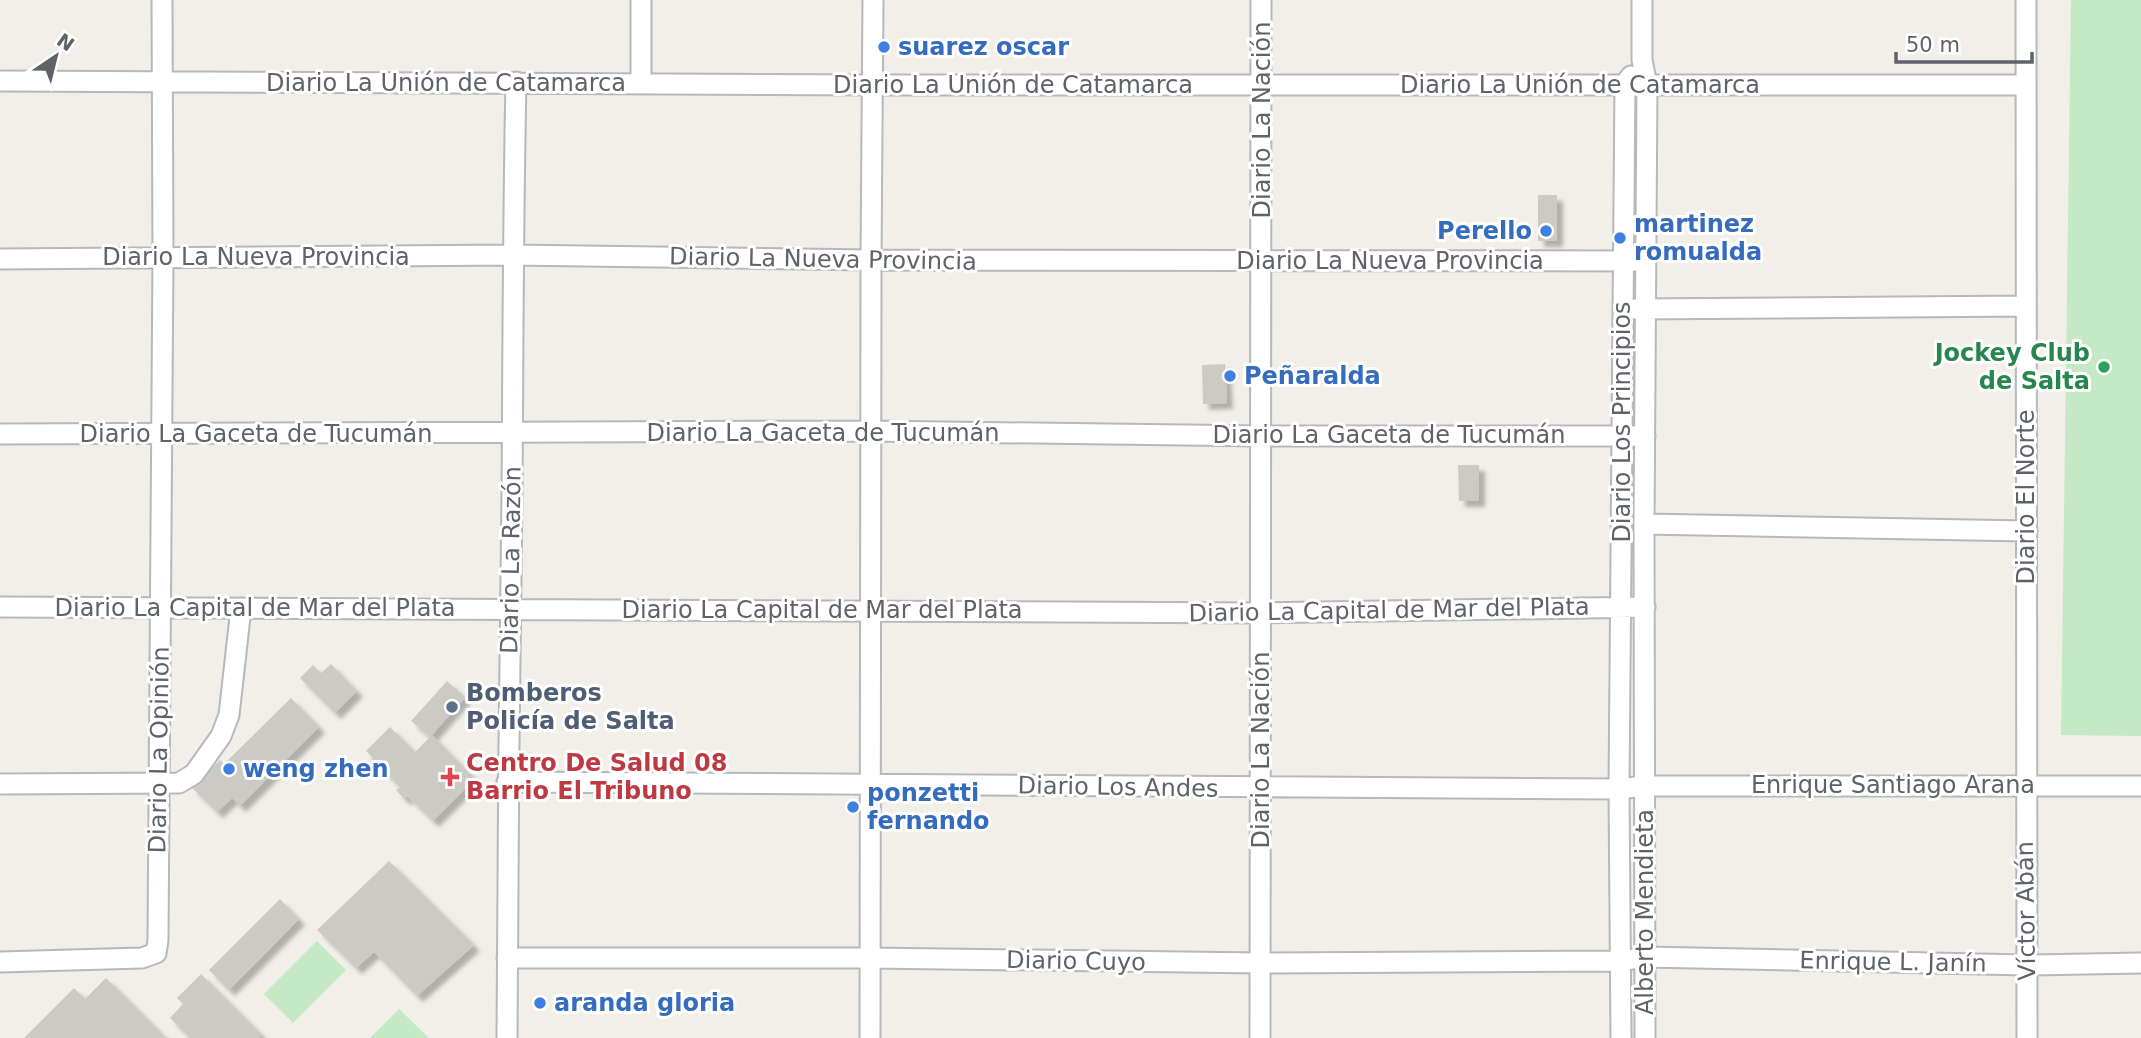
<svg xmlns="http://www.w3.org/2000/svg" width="2141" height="1038" font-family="'DejaVu Sans',sans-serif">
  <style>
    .green { fill: #c5e8c5 }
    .building { fill: #cccac5; filter: url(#shadow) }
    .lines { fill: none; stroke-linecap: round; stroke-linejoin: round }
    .minor-casing { stroke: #b5b8bc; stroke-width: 23 }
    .minor { stroke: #fff; stroke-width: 19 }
    .shop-dot { fill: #3f7fe0; stroke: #fff; stroke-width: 2.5 }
    .leisure-dot { fill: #2e9e5b; stroke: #fff; stroke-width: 2.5 }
    .service-dot { fill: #5c6f8a; stroke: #fff; stroke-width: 2.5 }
    .health-dot { fill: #e0444e; stroke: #fff; stroke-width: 2.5 }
    .labels { text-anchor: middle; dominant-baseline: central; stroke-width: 6; stroke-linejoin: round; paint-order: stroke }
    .shop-label { font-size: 24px; font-weight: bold; fill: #366cbe; stroke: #fff; text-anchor: start }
    .street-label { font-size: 24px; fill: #5f6368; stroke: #fff }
    .leisure-label { font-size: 24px; font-weight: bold; fill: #27864d; stroke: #fff; text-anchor: end }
    .service-label { font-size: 24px; font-weight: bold; fill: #4e5e75; stroke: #fff; text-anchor: start }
    .health-label { font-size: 24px; font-weight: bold; fill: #be3a42; stroke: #fff; text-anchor: start }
  </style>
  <defs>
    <filter id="shadow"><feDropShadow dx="6" dy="6" stdDeviation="2" flood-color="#0004"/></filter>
  </defs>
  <rect width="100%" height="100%" fill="#f1efe8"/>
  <path class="green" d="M2071,0H2141V736L2061,735Z
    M317,941L346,970L293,1023L264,994Z
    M399,1009L429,1038H370Z"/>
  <path class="building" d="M1538,195H1557V241H1538Z
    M1225,364L1227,403L1203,404L1202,365Z
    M1458,465H1479V501H1459Z
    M331,664L357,691L335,713L300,678L313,665L321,673Z
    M447,681L465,697L432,735L475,779L433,821L407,796L404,799L396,790L400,787L380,767L379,771L370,762L373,758L366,751L390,727L415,752L430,737L411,721Z
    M291,698L319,727L240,806L232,798L217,812L192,788L220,760L224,764Z
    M389,861L474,945L417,996L374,952L356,968L317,930Z
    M280,899L299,919L229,990L209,970Z
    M201,974L262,1035L259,1038H190L170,1018L183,1004L177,998Z
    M106,978L166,1038H24L74,988L85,999Z"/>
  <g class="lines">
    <g class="minor-casing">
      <path id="minor" d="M1642,0V60L1647,85L1644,524L1645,1038
        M2026,0L2027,1038
        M0,81L874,85H2026
        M641,84V0
        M0,259L512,255L871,260L1646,261
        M1635,309L2025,306
        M0,434L870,431L1260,436H1645
        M1644,524L2027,531
        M0,607L1261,613L1645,607
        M507,782L1619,789L1644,786H2141
        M0,784L179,783L194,774L221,736L229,715L241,608
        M507,958H870L1260,963L1621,961L1645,957L2027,965L2141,963
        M0,962L142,958L156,953L158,940L163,257L162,0
        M507,1038C507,857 510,675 512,494C513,357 513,219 516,82
        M870,1038L871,260L873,0
        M1260,1038L1261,0
        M1621,1038L1619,789L1625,84L1631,76"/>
    </g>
    <use href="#minor" class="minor"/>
  </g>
  <g class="shop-dot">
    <circle cx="884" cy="47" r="7"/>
    <circle cx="1546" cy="231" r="7"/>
    <circle cx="1620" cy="238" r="7"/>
    <circle cx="1230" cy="376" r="7"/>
    <circle cx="229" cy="769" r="7"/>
    <circle cx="853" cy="807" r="7"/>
    <circle cx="540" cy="1003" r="7"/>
  </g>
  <circle class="leisure-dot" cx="2104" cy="367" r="7"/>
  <circle class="service-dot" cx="452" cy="707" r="7"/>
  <path class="health-dot" d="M446.5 766.5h7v7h7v7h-7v7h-7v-7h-7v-7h7z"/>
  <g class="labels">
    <g class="shop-label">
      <text x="898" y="47">suarez oscar</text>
      <text x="1634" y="224">martinez<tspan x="1634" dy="28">romualda</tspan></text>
      <text x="1532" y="231" text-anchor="end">Perello</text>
      <text x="1244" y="376">Peñaralda</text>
      <text x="243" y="769">weng zhen</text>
      <text x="867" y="793">ponzetti<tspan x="867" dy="28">fernando</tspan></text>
      <text x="554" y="1003">aranda gloria</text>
    </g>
    <g class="street-label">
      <text x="446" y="83">Diario La Unión de Catamarca</text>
      <text x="1013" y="85">Diario La Unión de Catamarca</text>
      <text x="1580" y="85">Diario La Unión de Catamarca</text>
      <text transform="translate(1262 120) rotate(-90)">Diario La Nación</text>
      <text x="256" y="257">Diario La Nueva Provincia</text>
      <text transform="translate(823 259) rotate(1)">Diario La Nueva Provincia</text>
      <text x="1390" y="261">Diario La Nueva Provincia</text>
      <text transform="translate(1622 422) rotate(-90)">Diario Los Principios</text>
      <text x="823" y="433">Diario La Gaceta de Tucumán</text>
      <text x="256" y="434">Diario La Gaceta de Tucumán</text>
      <text x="1389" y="435">Diario La Gaceta de Tucumán</text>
      <text transform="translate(2026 497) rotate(-90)">Diario El Norte</text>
      <text transform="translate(511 560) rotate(-89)">Diario La Razón</text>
      <text x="255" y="608">Diario La Capital de Mar del Plata</text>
      <text x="822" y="610">Diario La Capital de Mar del Plata</text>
      <text transform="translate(1389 610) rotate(-1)">Diario La Capital de Mar del Plata</text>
      <text transform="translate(159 750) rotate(-89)">Diario La Opinión</text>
      <text transform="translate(1261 750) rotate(-90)">Diario La Nación</text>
      <text x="1893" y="785">Enrique Santiago Arana</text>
      <text transform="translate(1118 787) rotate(1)">Diario Los Andes</text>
      <text transform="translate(2026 911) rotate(-91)">Víctor Abán</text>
      <text transform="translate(1645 912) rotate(-90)">Alberto Mendieta</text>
      <text transform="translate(1076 961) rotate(1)">Diario Cuyo</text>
      <text transform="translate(1893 962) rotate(1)">Enrique L. Janín</text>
    </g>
    <g class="leisure-label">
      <text x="2090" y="353">Jockey Club<tspan x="2090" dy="28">de Salta</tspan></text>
    </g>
    <g class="service-label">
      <text x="466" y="693">Bomberos<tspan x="466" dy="28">Policía de Salta</tspan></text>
    </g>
    <g class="health-label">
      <text x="466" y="763">Centro De Salud 08<tspan x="466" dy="28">Barrio El Tribuno</tspan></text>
    </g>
  </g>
  <g transform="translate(56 56) rotate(35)" stroke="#ffffff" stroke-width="5" paint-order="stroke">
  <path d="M0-5L12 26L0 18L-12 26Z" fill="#5f6368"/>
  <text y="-10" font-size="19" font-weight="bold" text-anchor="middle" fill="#5f6368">N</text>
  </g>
  <path d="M1896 52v10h136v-10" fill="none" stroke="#5f6368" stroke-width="3.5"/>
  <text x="1906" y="52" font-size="21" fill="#5f6368" stroke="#ffffff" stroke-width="5" paint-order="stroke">50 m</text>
</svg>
